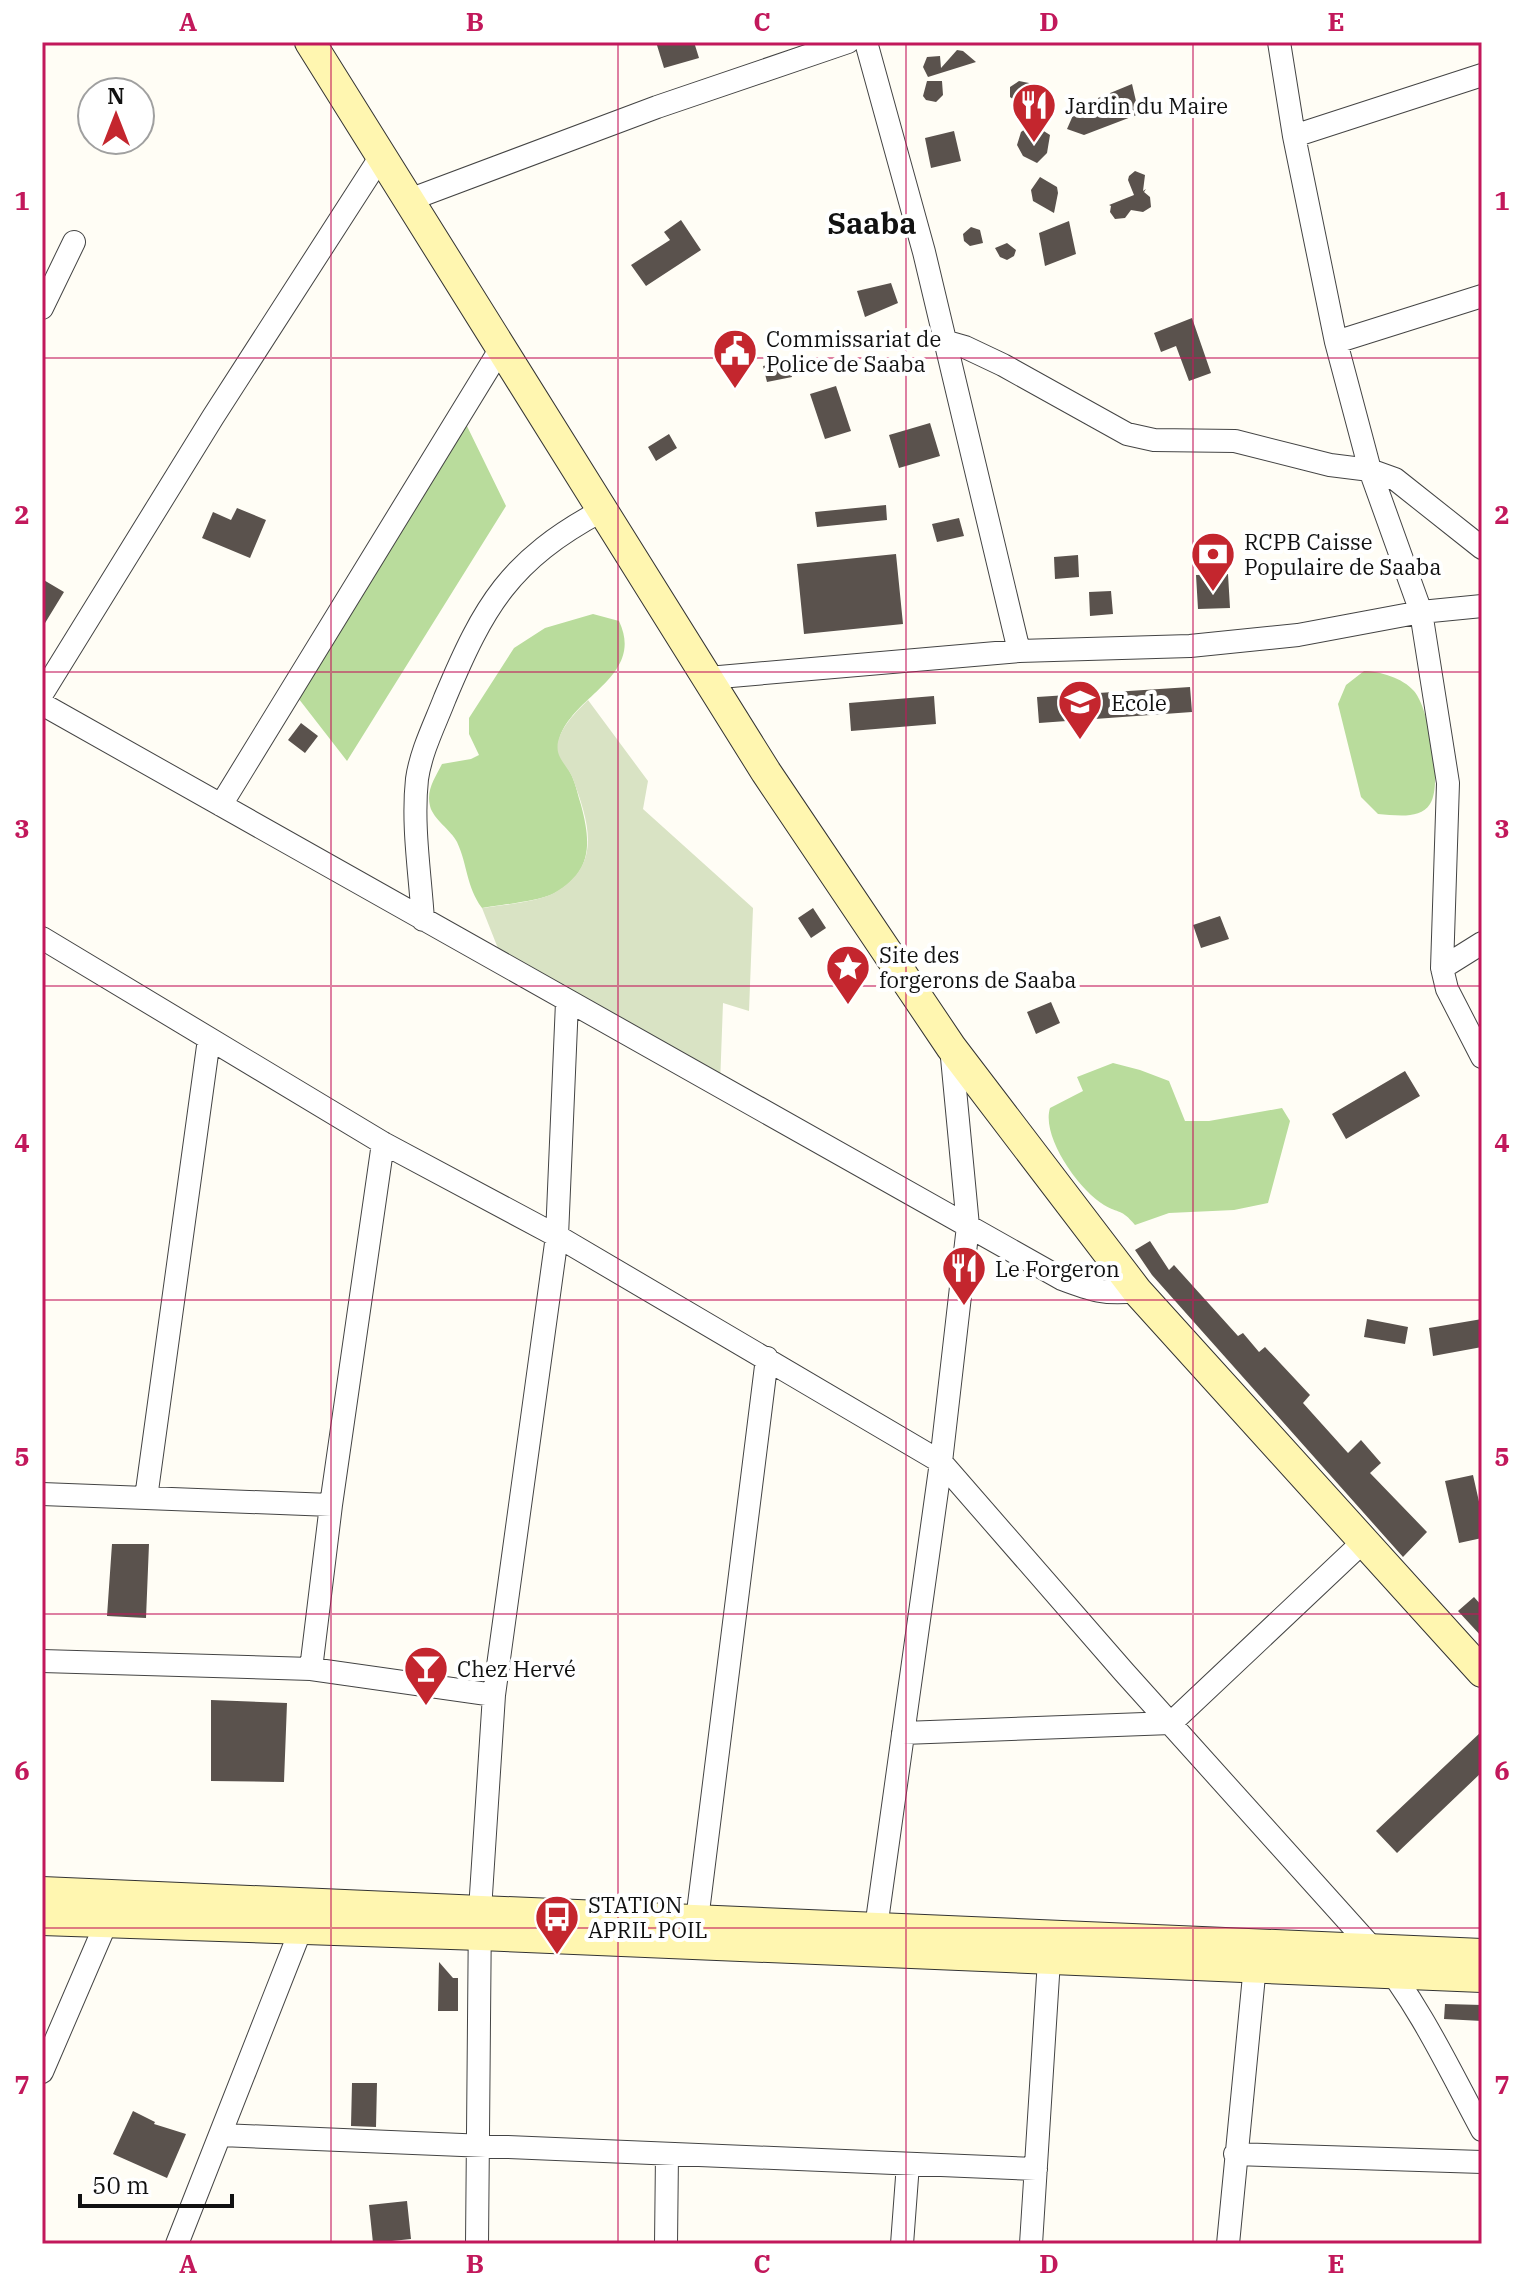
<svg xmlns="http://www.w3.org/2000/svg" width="1524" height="2286" font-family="'IBM Plex Serif',serif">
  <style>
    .forest { fill: #b9dc9c }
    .cemetery { fill: #d9e3c4 }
    .building { fill: #5a524d }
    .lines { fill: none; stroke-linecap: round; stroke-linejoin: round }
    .street-casing { stroke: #444; stroke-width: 24 }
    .secondary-casing { stroke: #333; stroke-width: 32 }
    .street { stroke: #fff; stroke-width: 22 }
    .secondary { stroke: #fff6b0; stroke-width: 30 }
    .grid { fill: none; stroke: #c2185b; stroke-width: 2; stroke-opacity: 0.55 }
    .labels { text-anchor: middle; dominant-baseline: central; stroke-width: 8; stroke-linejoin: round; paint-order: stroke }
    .poi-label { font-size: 22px; fill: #111; stroke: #fff; text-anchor: start }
    .district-label { font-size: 30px; font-weight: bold; fill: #111; stroke: #fff }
    .neatline { fill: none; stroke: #c2185b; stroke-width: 3 }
    .grid-label { font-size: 26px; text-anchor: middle; font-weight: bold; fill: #c2185b }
  </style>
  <rect width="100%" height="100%" fill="#fffdf5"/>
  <path class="forest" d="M465,422L506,506L347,761L295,694Z
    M593,614L619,621C645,676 574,695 560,737C554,754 566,762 572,776C576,785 578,796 581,805C591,842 593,873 553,894C539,901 499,905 482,908C466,886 468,866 457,842C451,830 433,819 430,806C426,790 435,778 442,764L471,759L479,755L469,734V718L514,648L545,628Z
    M1364,671C1379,671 1403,678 1414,691C1429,708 1443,785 1430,804C1420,820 1395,815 1378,814L1361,797L1338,704L1346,685Z
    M1113,1063L1140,1070L1169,1081L1185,1121H1209L1282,1108L1290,1121L1268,1203L1234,1210L1169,1213L1135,1225C1121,1208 1119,1214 1104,1205C1079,1190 1041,1137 1050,1108L1083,1091L1077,1077Z"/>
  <path class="cemetery" d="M588,700L648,781L643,809L753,908L749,1011L723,1003L720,1085L503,961L482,908C501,905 538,902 554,893C603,865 589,823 573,779C570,770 560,761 558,752C554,733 576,712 588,700Z"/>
  <path class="building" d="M656,42H694L699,58L664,68Z
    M957,50L963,51L976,62L928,77L923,67L927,57L940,56L941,68Z
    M927,81H942L943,95L936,102L926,100L923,96Z
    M1019,81L1029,83L1033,93L1024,107L1010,97V87Z
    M1132,84L1139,114L1084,135L1067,129L1074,113L1101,111L1098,98Z
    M1029,126L1039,128L1050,135L1047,153L1037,163L1023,156L1017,145L1021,132Z
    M954,131L961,161L931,168L925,138Z
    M1135,171L1145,175L1143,191L1146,189L1144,192L1150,197L1151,207L1143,212L1131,210L1125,218L1115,219L1110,212L1111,206L1109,205L1134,195L1128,180L1129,176Z
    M1040,177L1057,187L1058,193L1054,213L1033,201L1031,190Z
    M681,220L701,250L646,286L631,265L670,240L664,232Z
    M1069,221L1076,254L1045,266L1039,233Z
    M971,227L980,230L983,243L970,246L964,241L963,234Z
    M1007,243L1016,250L1014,256L1007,260L1000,257L995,248Z
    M891,283L898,303L865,317L857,291Z
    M1192,318L1211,373L1189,381L1176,346L1161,352L1154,333Z
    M788,361L792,377L767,382L763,366Z
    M836,386L851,431L825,439L810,394Z
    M930,423L940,456L899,468L889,435Z
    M669,434L677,448L656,461L648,447Z
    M886,505L887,520L817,527L815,512Z
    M237,508L266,520L250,558L202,538L213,512L231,520Z
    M959,518L964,536L937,542L932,524Z
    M896,554L903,624L804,634L797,564Z
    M1078,555L1079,577L1055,579L1054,557Z
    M1228,574L1230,608L1198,609L1196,575Z
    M42,579L64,592L42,628Z
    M1111,591L1113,614L1090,616L1089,592Z
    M1190,687L1192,712L1039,723L1037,697Z
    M934,696L936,724L851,731L849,703Z
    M301,723L318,736L305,753L288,740Z
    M813,908L826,928L811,938L798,918Z
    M1220,916L1229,939L1201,948L1193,925Z
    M1051,1002L1060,1023L1036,1034L1027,1012Z
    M1405,1071L1420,1096L1346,1139L1332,1114Z
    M1150,1241L1169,1270L1174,1265L1238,1336L1243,1333L1259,1352L1265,1347L1310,1395L1303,1403L1348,1453L1361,1440L1381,1463L1370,1473L1427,1532L1403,1557L1152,1275L1135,1250Z
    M1367,1319L1408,1327L1405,1344L1364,1337Z
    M1482,1319V1347L1433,1356L1429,1328Z
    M1473,1475L1482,1515V1538L1459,1543L1445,1481Z
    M112,1544H149L146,1618L107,1616Z
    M1474,1597L1482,1606V1637L1458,1611Z
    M211,1700L287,1703L284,1782L211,1781Z
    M1482,1731V1772L1397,1853L1376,1831Z
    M439,1962L453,1978H458V2011H438Z
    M1445,2004L1482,2005V2021L1444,2019Z
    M352,2083H377L376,2127L351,2126Z
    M133,2111L155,2122L154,2124L186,2134L167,2178L113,2154Z
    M407,2201L411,2239L373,2243L369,2205Z"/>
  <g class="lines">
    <g class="street-casing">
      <path id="street" d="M866,42L924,252L1019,651
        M1279,42L1294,136L1336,342L1370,470L1421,612L1448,783L1442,968L1447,989L1482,1057
        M1294,136L1482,75
        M409,200L657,107L848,42
        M42,308L74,242
        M944,341L965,347L1003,365L1127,434L1154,440L1235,441L1330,465L1370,470L1395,479L1482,548
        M1336,342L1482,296
        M708,678L1019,651L1190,646L1298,635L1421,612L1482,606
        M42,694L213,417L381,156
        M42,704L1062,1279C1091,1290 1105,1295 1137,1291
        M221,805L501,348
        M423,920C420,873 412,825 417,779C421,751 435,724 445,698C484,605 510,560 601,511
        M42,938L383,1143L557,1236L941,1462L1124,1672L1375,1951C1419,2004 1449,2069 1482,2130
        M1442,968L1482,943
        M42,1494L331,1505
        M146,1498L209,1039
        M42,1661L311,1669L494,1695
        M311,1669L331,1505L383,1143
        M903,1733L1171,1723L1364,1541
        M697,1920L767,1358
        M876,1928L941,1462L968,1226L951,1047
        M42,2072L107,1921
        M221,2135L1036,2169
        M1235,2154L1482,2162
        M177,2244L301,1929
        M477,2244L480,1910L494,1695L557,1236L567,1002
        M666,2244L667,2154
        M902,2244L908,2164
        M1031,2244L1049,1960
        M1228,2244L1256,1955"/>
    </g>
    <g class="secondary-casing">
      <path id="secondary" d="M310,42L766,772L951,1047L1137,1291L1482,1672
        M42,1892L1482,1954
        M42,1920L480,1935L1482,1977"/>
    </g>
    <use href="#street" class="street"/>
    <use href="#secondary" class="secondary"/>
  </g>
  <path class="grid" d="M331,42V2244M618,42V2244M906,42V2244M1193,42V2244M42,358H1482M42,672H1482M42,986H1482M42,1300H1482M42,1614H1482M42,1928H1482"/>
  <defs>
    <g id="restaurant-pin" transform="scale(2.3)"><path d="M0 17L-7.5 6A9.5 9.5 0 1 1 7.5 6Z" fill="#c4262e" stroke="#fff"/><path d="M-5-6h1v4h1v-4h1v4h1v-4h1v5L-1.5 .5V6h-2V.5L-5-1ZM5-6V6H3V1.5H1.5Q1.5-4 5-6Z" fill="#fff"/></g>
    <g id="civic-pin" transform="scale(2.3)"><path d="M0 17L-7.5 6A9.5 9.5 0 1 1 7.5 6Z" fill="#c4262e" stroke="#fff"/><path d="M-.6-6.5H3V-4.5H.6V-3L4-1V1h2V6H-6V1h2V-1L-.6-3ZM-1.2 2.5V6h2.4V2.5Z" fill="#fff"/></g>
    <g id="bank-pin" transform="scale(2.3)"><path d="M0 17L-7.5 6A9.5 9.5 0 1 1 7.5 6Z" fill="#c4262e" stroke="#fff"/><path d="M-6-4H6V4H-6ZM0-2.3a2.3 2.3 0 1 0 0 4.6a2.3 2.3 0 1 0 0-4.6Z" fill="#fff"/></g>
    <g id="school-pin" transform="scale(2.3)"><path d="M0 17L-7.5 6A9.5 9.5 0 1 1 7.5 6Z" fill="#c4262e" stroke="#fff"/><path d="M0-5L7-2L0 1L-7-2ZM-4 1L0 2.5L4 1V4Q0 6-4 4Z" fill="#fff"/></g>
    <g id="sight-pin" transform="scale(2.3)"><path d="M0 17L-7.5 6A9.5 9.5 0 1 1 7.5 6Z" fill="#c4262e" stroke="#fff"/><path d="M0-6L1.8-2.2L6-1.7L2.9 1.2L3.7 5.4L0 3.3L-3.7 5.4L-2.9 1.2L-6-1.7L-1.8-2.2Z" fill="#fff"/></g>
    <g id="bar-pin" transform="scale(2.3)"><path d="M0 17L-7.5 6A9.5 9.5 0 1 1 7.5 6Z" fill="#c4262e" stroke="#fff"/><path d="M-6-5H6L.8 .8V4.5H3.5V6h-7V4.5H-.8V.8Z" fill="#fff"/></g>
    <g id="bus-pin" transform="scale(2.3)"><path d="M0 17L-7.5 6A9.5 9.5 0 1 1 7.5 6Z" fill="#c4262e" stroke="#fff"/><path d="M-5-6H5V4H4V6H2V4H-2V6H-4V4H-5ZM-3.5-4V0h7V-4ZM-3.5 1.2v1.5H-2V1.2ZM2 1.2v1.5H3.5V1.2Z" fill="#fff"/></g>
  </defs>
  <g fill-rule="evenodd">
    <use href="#restaurant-pin" x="1034" y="105"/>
    <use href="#civic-pin" x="735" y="351"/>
    <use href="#bank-pin" x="1213" y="554"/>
    <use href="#school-pin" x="1080" y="702"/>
    <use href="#sight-pin" x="848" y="967"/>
    <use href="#restaurant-pin" x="964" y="1268"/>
    <use href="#bar-pin" x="426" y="1668"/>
    <use href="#bus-pin" x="557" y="1917"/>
  </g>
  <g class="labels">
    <g class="poi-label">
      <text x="1065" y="105">Jardin du Maire</text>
      <text x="766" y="338">Commissariat de<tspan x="766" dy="25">Police de Saaba</tspan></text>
      <text x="1244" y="541">RCPB Caisse<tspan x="1244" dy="25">Populaire de Saaba</tspan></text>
      <text x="1111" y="702">Ecole</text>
      <text x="879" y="954">Site des<tspan x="879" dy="25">forgerons de Saaba</tspan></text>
      <text x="995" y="1268">Le Forgeron</text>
      <text x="457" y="1668">Chez Hervé</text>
      <text x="588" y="1904">STATION<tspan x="588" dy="25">APRIL POIL</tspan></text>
    </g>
    <g class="district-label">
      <text x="872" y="222">Saaba</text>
    </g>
  </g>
  <rect width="1524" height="2286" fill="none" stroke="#ffffff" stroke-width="88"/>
  <g transform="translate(116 116)"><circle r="38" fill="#ffffff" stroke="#a0a0a0" stroke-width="2"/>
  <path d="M0-6L14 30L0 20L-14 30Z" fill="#c4262e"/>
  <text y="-12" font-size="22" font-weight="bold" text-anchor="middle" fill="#111111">N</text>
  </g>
  <path d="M80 2194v12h152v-12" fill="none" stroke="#111111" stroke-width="4"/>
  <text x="92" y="2194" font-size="24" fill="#111111" stroke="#ffffff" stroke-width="6" paint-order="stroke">50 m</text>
  <rect x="44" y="44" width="1436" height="2198" class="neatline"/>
  <g class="grid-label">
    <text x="188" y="31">A</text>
    <text x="475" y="31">B</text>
    <text x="762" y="31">C</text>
    <text x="1049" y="31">D</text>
    <text x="1336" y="31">E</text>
    <text x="22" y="210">1</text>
    <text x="1502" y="210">1</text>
    <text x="22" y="524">2</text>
    <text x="1502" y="524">2</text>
    <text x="22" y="838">3</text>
    <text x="1502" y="838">3</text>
    <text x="22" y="1152">4</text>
    <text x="1502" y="1152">4</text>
    <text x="22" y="1466">5</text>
    <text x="1502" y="1466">5</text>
    <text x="22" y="1780">6</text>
    <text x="1502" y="1780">6</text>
    <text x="22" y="2094">7</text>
    <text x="1502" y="2094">7</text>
    <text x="188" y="2273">A</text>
    <text x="475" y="2273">B</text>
    <text x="762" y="2273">C</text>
    <text x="1049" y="2273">D</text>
    <text x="1336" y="2273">E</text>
  </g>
</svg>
